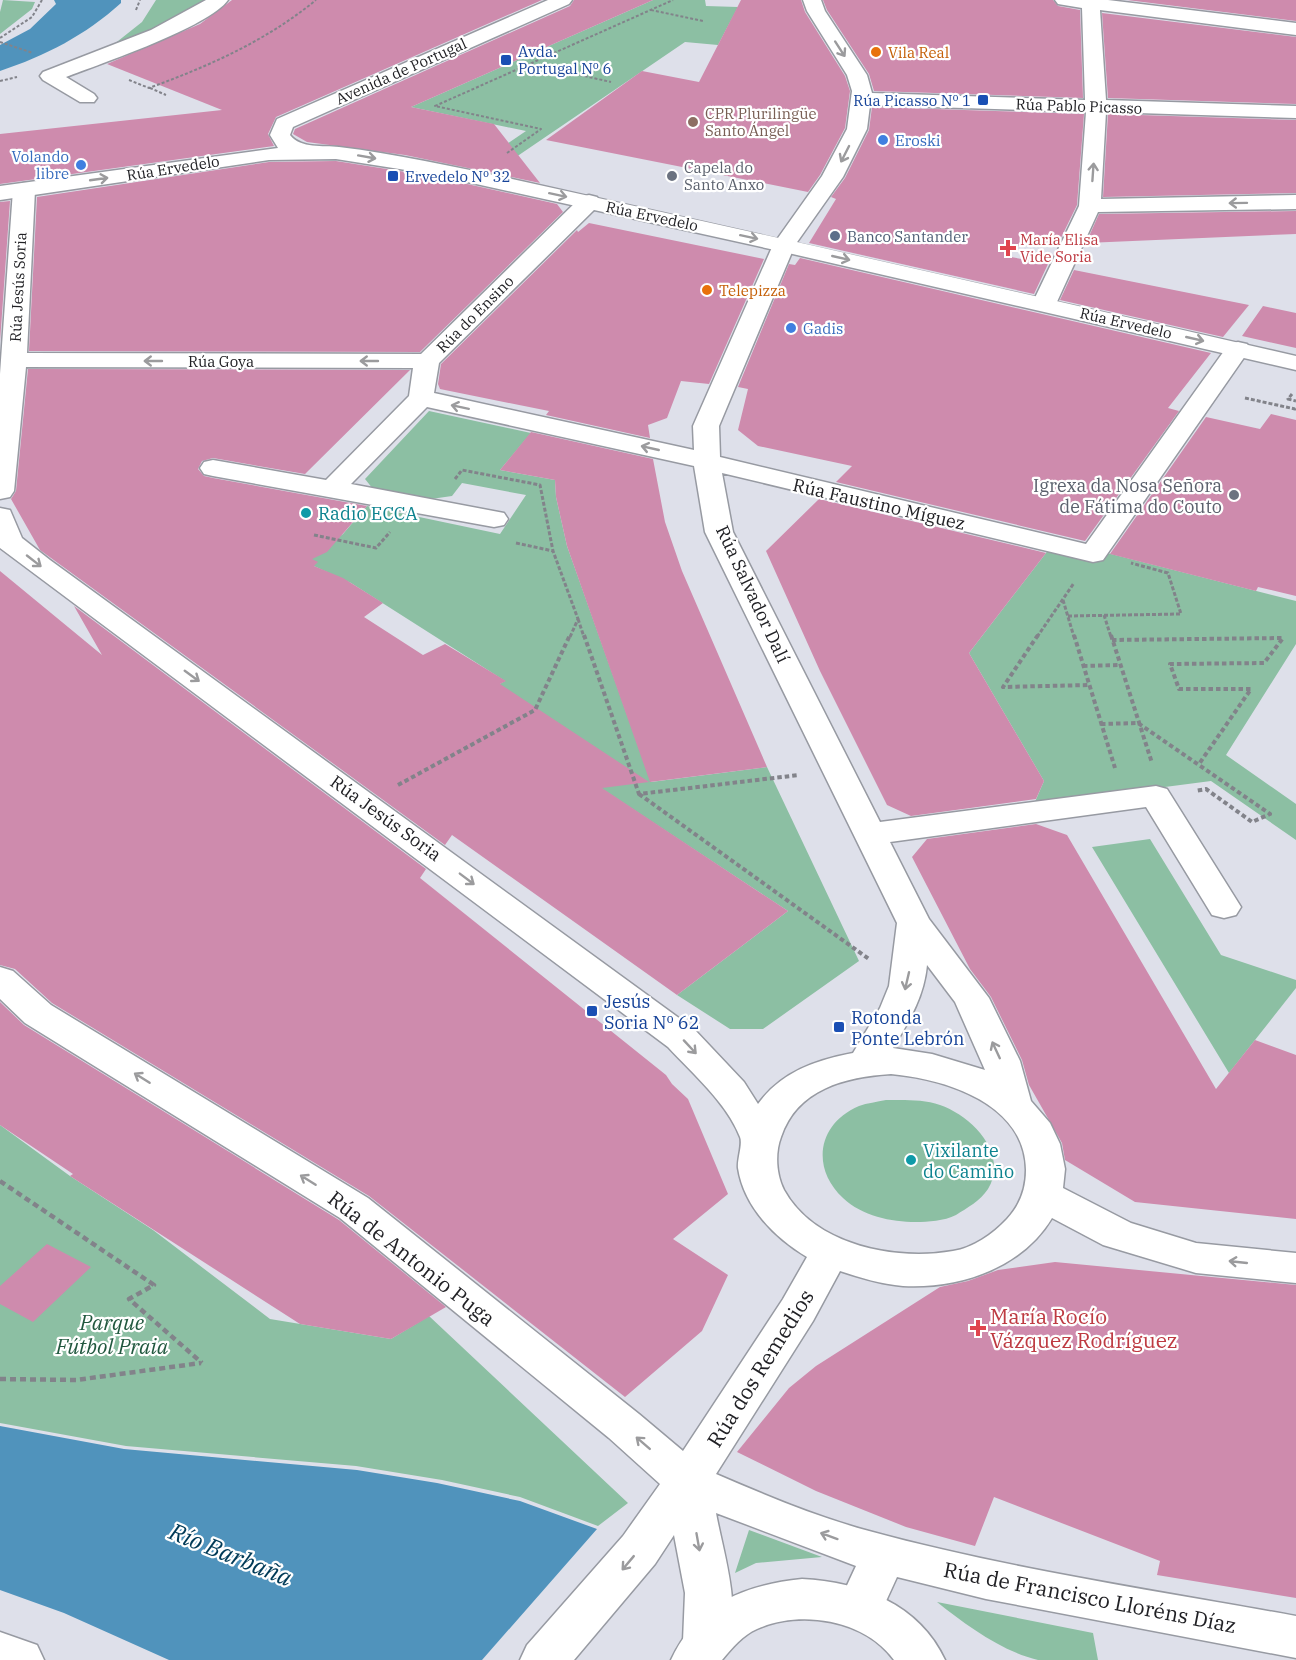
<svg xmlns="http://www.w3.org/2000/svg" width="1296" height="1660" font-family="'IBM Plex Serif',serif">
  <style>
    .green { fill: #8cbfa3 }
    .water { fill: #5093bc }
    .building { fill: #ce8bad }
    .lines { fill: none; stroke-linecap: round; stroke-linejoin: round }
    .street-casing { stroke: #979aa2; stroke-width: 3 }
    .secondary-casing { stroke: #979aa2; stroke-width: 3 }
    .path-far3 { stroke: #82838a; stroke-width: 2; stroke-dasharray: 3 2; stroke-linecap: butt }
    .path-far2 { stroke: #82838a; stroke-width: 3; stroke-dasharray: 4 2; stroke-linecap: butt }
    .path-far1 { stroke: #82838a; stroke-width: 4; stroke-dasharray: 4.5 3; stroke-linecap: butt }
    .path { stroke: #82838a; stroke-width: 4.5; stroke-dasharray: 6 4; stroke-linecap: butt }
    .street { fill: #fff; fill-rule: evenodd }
    .secondary { fill: #fff; fill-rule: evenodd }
    .oneway { stroke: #9b9b9d }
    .food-dot { fill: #e8710a; stroke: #fff; stroke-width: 2 }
    .transit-dot { fill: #1a4fb4; stroke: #fff; stroke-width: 2 }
    .education-dot { fill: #8d6e63; stroke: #fff; stroke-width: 2 }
    .shop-dot { fill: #3f7fe0; stroke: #fff; stroke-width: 2 }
    .worship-dot { fill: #6b7280; stroke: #fff; stroke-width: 2 }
    .service-dot { fill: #5c6f8a; stroke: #fff; stroke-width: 2 }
    .health-dot { fill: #e0444e; stroke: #fff; stroke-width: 2 }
    .culture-dot { fill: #0f9aa8; stroke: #fff; stroke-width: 2 }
    .labels { text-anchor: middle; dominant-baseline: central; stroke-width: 4.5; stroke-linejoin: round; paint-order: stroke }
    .far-transit-label { font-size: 15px; fill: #164399; stroke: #fff; text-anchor: start }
    .far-food-label { font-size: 15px; fill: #c56008; stroke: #fff; text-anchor: start }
    .far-street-label { font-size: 15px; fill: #212125; stroke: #fff }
    .far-education-label { font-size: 15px; fill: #785e54; stroke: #fff; text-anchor: start }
    .far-shop-label { font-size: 15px; fill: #366cbe; stroke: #fff; text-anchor: start }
    .far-worship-label { font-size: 15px; fill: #5b616d; stroke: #fff; text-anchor: start }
    .far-service-label { font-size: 15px; fill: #4e5e75; stroke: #fff; text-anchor: start }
    .far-health-label { font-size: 15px; fill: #be3a42; stroke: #fff; text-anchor: start }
    .worship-label { font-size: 18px; fill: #5b616d; stroke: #fff; text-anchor: end }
    .street-label { font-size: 18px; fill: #212125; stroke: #fff }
    .culture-label { font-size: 18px; fill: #0d838f; stroke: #fff; text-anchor: start }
    .transit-label { font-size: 18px; fill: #164399; stroke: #fff; text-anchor: start }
    .near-street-label { font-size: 21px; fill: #212125; stroke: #fff }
    .near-health-label { font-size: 21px; fill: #be3a42; stroke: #fff; text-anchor: start }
    .near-park-label { font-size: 21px; font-style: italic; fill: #21583f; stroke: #fff }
    .near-water-label { font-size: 24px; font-style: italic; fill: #003a57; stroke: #fff }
  </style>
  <rect width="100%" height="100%" fill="#dee0ea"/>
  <path class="green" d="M3,0L35,2L32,9L0,34V12Z
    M156,0H207L175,21L113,45L142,22Z
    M653,0H705L706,6L738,7L718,45L685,42L494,172L473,167L526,131L411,107Z
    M429,411L531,433L500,470L555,480L556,497L567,546L651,782L767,767L859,961L763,1029H730L677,995L788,911L468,701L505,681L351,583L305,562L343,534L367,506L500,534L526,495L462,483L452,496L431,499L373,489L365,479Z
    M1056,540L1296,601V644L1226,755L1296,804V840L1211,781L1034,804L1044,781L969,653Z
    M1150,839L1221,955L1296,980V988L1229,1073L1092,847Z
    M886,1100C904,1100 923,1099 940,1105C972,1116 1009,1154 988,1189C980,1201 967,1208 956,1215C944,1221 928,1222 916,1222C891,1222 862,1216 843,1198C811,1168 817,1124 859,1106C867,1103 877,1102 886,1100Z
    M0,1125L70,1176L153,1230L270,1319L391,1339L429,1316L628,1503L598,1526L520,1497L442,1480L356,1466L126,1446L0,1423Z
    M749,1530L822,1557L756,1563L735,1573Z
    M937,1602L1093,1633L1098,1660C1080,1660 1056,1660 1038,1660C1001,1651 966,1625 937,1602Z"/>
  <path class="water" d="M54,0H121V3C86,35 45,56 0,71V45L30,29L56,4Z
    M0,1426L124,1449L357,1470L437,1483L520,1501L597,1529L482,1660H169L64,1613L0,1590Z"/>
  <path class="building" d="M232,0H542L276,117L268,134L274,146L0,184V134L222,110L107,64L200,24Z
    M574,0H653L411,107L494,124L540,183L405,155L307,142L293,134L295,129L570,6Z
    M741,0H801L805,12L845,76L850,91L845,128L820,175L808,192L546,140L642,71L699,82Z
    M823,0H1053L1058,6L1080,10L1083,98L874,91L869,74L827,10Z
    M1127,0H1296V21Z
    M1102,13L1296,37V104L1108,98Z
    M872,107L1084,114L1077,205L1058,244L1012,246L1011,257L1048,264L1034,294L809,243L836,199L831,197L845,178L869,130Z
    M1108,114L1296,120V193L1103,197Z
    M336,161L431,176L557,204L563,212L420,352L29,351L37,197L269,162Z
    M10,201L0,342V202Z
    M1296,211V234L1086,243L1099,214Z
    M589,223L764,259L709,384L681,381L667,418L648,425L650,438L546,415L549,411L440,389L438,384L441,364L577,230L578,232Z
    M800,258L1211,353L1168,408L1179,411L1085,541L836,482L852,466L758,446L738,430L748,389L738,387L789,264L795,265Z
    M1074,270L1249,305L1223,337L1060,300Z
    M1263,306L1296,313V348L1242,336Z
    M28,369L410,370L305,474L213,458L202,461L198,469L204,476L213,478L367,506L327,552L312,559L318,562L314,566L343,578L383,603L364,617L423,655L445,644L506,681L500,684L649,782L602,788L788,911L677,995L452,835L445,845L40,550L11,499L16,491Z
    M1271,414L1296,420V596L1258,587L1256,591L1110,554L1206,417L1260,429Z
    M531,432L653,459L665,522L682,571L767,767L650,782L567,546L556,497L555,480L500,470Z
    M819,499L1046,553L969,653L1044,781L1036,799L911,816L887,805L820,671L766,551Z
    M0,571L102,655L74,606L426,869L420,878L666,1075L672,1084L688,1099L728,1194L673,1239L728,1275L702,1331L625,1397L369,1196L52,1003L15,969L0,965Z
    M1036,824L1067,835L1216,1089L1255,1040L1296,1055V1219L1135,1202L1065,1160L1062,1143L1029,1085L1022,1060L991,997L970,969L912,857L927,839Z
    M0,1002L24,1025L339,1220L446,1307L391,1339L300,1324L70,1176L73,1174L0,1125Z
    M47,1244L91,1267L33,1322L0,1304V1286Z
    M1055,1262L1296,1285V1598L1157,1575L1160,1561L994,1497L975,1546L906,1527L816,1491L737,1452L789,1388L816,1366L940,1287L968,1281L998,1270Z"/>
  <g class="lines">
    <g class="street-casing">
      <path id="street" d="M206,0H228C209,27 100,64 66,77L94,94L97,98L94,102H80L43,80L40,76L43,72L151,30Z
        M803,0H821L825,11L867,75L872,93L1085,100L1082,8L1058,4L1055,0H1108L1296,23V35L1100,10L1106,100L1296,106V118L1106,112L1101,199L1296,195V209L1098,212L1056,304L1052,309L1044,311L1036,309L1032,304L1079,206L1086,112L870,105L867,129L843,177L795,245L719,426L720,457L1086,544L1229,344L1238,342L1247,344L1250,349L1103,560L1093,562L722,473L733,532L880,822L1156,786L1167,789L1241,907L1236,915L1224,918L1212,915L1146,807L890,842L929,919L989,998L1020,1061L1031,1101L1050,1123L1060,1144L1065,1169L1063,1188L1131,1223L1196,1243L1296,1253V1283L1196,1273L1103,1245L1052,1218C1022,1268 960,1289 903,1286C881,1284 861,1278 840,1271L813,1321L716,1474C765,1495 817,1517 869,1531C1008,1569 1154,1590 1296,1616V1658L986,1599L897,1577L876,1623L859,1629L842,1623L836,1609L856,1566L716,1513C724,1557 744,1613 724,1656C711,1660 703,1660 690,1656L683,1641L685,1593L674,1535L655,1564L574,1660H520L527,1645L623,1536L660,1484L609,1438L340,1218L25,1023L0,999V967L13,971L51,1005L368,1198L639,1414L683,1451L783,1299L807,1257C775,1238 744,1207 738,1168C737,1159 743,1144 740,1137C727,1103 692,1073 668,1047L0,548V508L10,510L22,538L50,560L694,1029L744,1082L758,1104C781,1072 816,1060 853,1053L880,1008L889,986L897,923L705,532L694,466L427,407L351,484L504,513L508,519L504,525L494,527L213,476L204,474L200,468L204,462L213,460L326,480L409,396L413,368L26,367L14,491L10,497L0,499V374L13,190L16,185L24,183L32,185L35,190L27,353L421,354L581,197L589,195L597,197L600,202L597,207L439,363L434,393L694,450L693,426L773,245L822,176L847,129L852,91L847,75L807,11ZM927,965L955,1002L985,1070L932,1054L893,1048C909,1021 924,997 927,965ZM891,1074C945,1079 1025,1103 1026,1170C1026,1189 1020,1205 1007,1219C993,1234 973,1248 953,1251C896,1261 815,1246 784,1190C776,1174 775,1153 781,1137C797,1089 845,1077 891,1074Z
        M0,1632L37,1645L44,1660H0Z"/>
    </g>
    <g class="secondary-casing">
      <path id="secondary" d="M548,0H572L569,4L293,127L290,135C301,149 323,145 339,147C397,154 455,167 512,179C774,236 1035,296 1296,356V370L784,252L431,174L336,159L269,160L0,200V186L278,148L270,135L277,119Z
        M802,1579C861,1582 919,1604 945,1660H894C865,1620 801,1609 757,1629C743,1635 732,1648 722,1660H671C697,1604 744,1585 802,1579Z"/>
    </g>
    <path class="path-far3" d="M136,10L140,0
      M651,10L703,21
      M0,38L32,17L42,0
      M0,42L33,53
      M531,64L611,82
      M129,80L149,88C209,66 266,41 316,0
      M0,81L17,77
      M150,88L166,95
      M507,153L541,129L435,106L673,0"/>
    <path class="path-far2" d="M1292,394L1288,399L1296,401
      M1245,398L1295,409L1296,407
      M455,479L462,470L540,485L553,551
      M314,535L376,548L390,532
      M516,543L553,551L578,619L570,637
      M1063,600L1074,637
      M1104,615L1111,637
      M1068,616L1181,614L1168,573L1131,563
      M578,619L584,637
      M1037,637L1074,583"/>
    <path class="path-far1" d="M584,635L639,794L799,775
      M1038,635L1003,687L1089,685
      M1074,635L1115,768
      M1111,635L1152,763
      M1112,640L1283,638L1264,663L1170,664L1179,689H1251L1199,764
      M1083,666L1119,665
      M1101,724L1138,723L1270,814L1252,822L1206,789L1195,791
      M398,785L535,710L570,635
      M639,794L869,959"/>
    <path class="path" d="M0,1181L154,1285L129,1299L202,1363
      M0,1379L76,1380L201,1363"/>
    <use href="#street" class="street"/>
    <use href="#secondary" class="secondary"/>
  </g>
  <defs><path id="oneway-shaft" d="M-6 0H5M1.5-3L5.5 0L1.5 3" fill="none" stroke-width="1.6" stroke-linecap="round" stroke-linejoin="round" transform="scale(1.5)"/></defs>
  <g class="oneway">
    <use href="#oneway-shaft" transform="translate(840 49) rotate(57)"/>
    <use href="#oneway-shaft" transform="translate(845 154) rotate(117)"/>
    <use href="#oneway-shaft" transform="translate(367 157) rotate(10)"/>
    <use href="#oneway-shaft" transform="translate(1093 172) rotate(-86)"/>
    <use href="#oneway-shaft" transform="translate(99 179) rotate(-8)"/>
    <use href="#oneway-shaft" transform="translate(558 195) rotate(12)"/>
    <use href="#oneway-shaft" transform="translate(1238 203) rotate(179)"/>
    <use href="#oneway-shaft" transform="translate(749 237) rotate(12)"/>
    <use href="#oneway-shaft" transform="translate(841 258) rotate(13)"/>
    <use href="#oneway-shaft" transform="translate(1195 339) rotate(13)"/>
    <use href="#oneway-shaft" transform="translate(153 361) rotate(-180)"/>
    <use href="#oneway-shaft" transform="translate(369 361) rotate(-180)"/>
    <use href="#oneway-shaft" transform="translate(460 407) rotate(-168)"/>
    <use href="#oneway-shaft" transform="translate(650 448) rotate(-167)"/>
    <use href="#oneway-shaft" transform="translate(34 561) rotate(38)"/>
    <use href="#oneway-shaft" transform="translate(192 676) rotate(36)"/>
    <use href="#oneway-shaft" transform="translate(467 879) rotate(37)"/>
    <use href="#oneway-shaft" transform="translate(907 981) rotate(103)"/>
    <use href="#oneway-shaft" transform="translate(690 1047) rotate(47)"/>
    <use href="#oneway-shaft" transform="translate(996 1050) rotate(-115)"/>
    <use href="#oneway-shaft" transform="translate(142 1078) rotate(-148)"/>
    <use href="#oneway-shaft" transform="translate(308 1180) rotate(-148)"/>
    <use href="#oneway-shaft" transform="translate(1238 1262) rotate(-174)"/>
    <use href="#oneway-shaft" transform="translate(643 1443) rotate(-139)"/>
    <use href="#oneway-shaft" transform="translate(829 1536) rotate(-160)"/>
    <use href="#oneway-shaft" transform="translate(698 1542) rotate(80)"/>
    <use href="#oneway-shaft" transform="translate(628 1563) rotate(130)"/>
  </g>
  <g class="food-dot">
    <circle cx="876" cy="52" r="6"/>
    <circle cx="707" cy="290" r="6"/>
  </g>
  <g class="transit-dot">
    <rect x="500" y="54" width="12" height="12" rx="3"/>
    <rect x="977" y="94" width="12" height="12" rx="3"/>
    <rect x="387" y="170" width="12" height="12" rx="3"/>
    <rect x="586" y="1005" width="12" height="12" rx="3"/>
    <rect x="833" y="1021" width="12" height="12" rx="3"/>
  </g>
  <circle class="education-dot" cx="693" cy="122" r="6"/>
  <g class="shop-dot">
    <circle cx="883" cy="140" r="6"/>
    <circle cx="81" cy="165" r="6"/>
    <circle cx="791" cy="328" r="6"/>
  </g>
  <g class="worship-dot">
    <circle cx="672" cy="176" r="6"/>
    <circle cx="1234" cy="495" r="6"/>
  </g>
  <circle class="service-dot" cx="835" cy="236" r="6"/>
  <g class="health-dot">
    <path d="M1005 239h6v6h6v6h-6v6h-6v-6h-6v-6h6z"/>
    <path d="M975 1319h6v6h6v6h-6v6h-6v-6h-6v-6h6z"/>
  </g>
  <g class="culture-dot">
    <circle cx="306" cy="513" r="6"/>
    <circle cx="911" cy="1160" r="6"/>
  </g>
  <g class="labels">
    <g class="far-transit-label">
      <text x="518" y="51">Avda.<tspan x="518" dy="17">Portugal Nº 6</tspan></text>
      <text x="971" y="100" text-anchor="end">Rúa Picasso Nº 1</text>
      <text x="405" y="176">Ervedelo Nº 32</text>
    </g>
    <g class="far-food-label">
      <text x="888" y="52">Vila Real</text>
      <text x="719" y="290">Telepizza</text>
    </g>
    <g class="far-street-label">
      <text transform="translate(401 71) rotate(-24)">Avenida de Portugal</text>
      <text transform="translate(1079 106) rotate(2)">Rúa Pablo Picasso</text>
      <text transform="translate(173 168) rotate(-9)">Rúa Ervedelo</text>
      <text transform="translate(652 216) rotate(12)">Rúa Ervedelo</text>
      <text transform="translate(18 287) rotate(-87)">Rúa Jesús Soria</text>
      <text transform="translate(475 314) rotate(-45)">Rúa do Ensino</text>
      <text transform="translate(1126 323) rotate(13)">Rúa Ervedelo</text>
      <text x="221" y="361">Rúa Goya</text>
    </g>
    <g class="far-education-label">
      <text x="705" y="113">CPR Plurilingüe<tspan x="705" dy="17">Santo Ángel</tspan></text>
    </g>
    <g class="far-shop-label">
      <text x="895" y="140">Eroski</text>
      <text x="69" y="156" text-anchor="end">Volando<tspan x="69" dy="17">libre</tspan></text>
      <text x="803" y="328">Gadis</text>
    </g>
    <g class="far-worship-label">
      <text x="684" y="167">Capela do<tspan x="684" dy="17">Santo Anxo</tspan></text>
    </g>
    <g class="far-service-label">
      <text x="847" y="236">Banco Santander</text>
    </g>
    <g class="far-health-label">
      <text x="1020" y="239">María Elisa<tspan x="1020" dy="17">Vide Soria</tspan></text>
    </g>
    <g class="worship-label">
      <text x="1222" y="485">Igrexa da Nosa Señora<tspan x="1222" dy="21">de Fátima do Couto</tspan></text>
    </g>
    <g class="street-label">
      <text transform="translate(879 504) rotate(13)">Rúa Faustino Míguez</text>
      <text transform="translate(753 594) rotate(65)">Rúa Salvador Dalí</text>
      <text transform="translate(386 818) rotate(36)">Rúa Jesús Soria</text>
    </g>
    <g class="culture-label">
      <text x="318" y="513">Radio ECCA</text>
      <text x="923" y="1150">Vixilante<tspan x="923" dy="21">do Camiño</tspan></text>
    </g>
    <g class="transit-label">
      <text x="604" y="1001">Jesús<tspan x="604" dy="21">Soria Nº 62</tspan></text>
      <text x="851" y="1017">Rotonda<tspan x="851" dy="21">Ponte Lebrón</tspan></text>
    </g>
    <g class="near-street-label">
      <text transform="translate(412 1258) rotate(38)">Rúa de Antonio Puga</text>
      <text transform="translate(760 1368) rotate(-58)">Rúa dos Remedios</text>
      <text transform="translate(1090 1597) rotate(11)">Rúa de Francisco Lloréns Díaz</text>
    </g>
    <g class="near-health-label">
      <text x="990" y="1316">María Rocío<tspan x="990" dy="24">Vázquez Rodríguez</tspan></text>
    </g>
    <g class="near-park-label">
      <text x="112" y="1322">Parque<tspan x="112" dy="24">Fútbol Praia</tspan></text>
    </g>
    <g class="near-water-label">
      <text transform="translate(231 1554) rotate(22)">Río Barbaña</text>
    </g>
  </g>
</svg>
